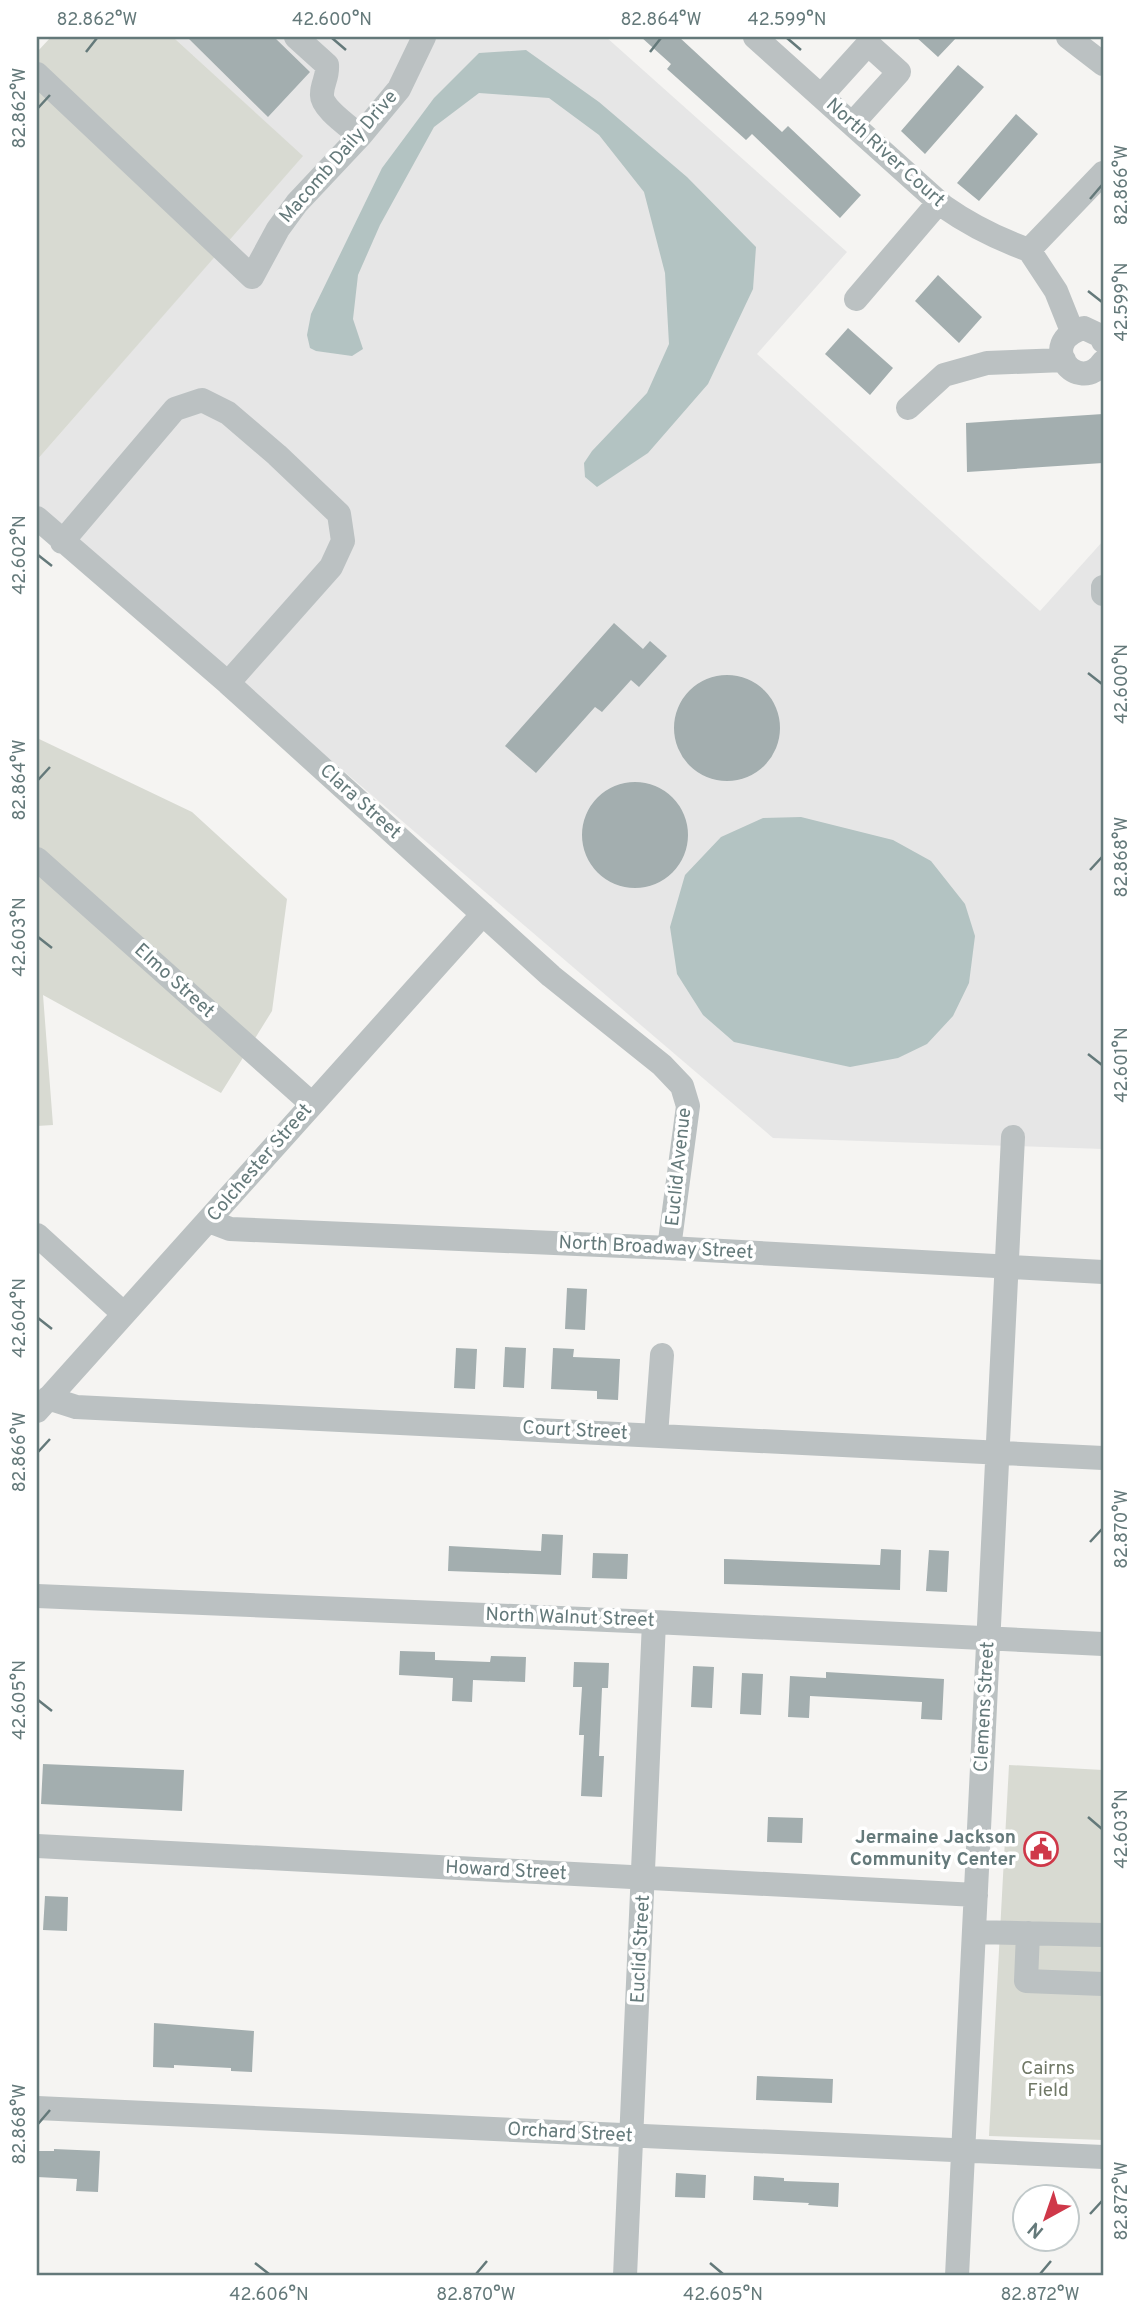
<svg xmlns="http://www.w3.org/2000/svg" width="1140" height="2313" font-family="Overpass,sans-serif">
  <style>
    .built { fill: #e6e6e6 }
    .green { fill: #d8dad2 }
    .water { fill: #b3c3c2 }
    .building { fill: #a3aeaf }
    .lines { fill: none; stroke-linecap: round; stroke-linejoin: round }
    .minor { stroke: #bbc1c2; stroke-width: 24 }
    .ticks { fill: none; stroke: #64797a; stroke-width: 2.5 }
    .labels { text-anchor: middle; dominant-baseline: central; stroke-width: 7; stroke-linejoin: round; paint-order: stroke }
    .street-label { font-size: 19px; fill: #64797a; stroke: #fff }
    .poi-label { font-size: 19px; font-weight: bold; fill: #64797a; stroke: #fff; text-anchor: end }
    .park-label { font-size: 19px; fill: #707866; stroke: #fff }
    .neatline { fill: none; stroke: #64797a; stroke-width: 2.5 }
    .ticks-label { font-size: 18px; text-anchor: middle; fill: #64797a }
  </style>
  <rect width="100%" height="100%" fill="#f5f4f2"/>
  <path class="built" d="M173,37H606L847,252L757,354L1040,611L1103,541V1149L773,1138L37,509V460L302,156Z"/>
  <path class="green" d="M51,37H173L303,156L37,460V52Z
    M37,738L192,812L287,899L272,1011L221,1093L43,995L53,1125L37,1126Z
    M1009,1765L1103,1770V2140L989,2136Z"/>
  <path class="water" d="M526,50L599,102L687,177L756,247L753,289L708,384L648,453L597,487L585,477L584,463L592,451L647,393L669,344L665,273L644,192L599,135L549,98L479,93L434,127L380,225L358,275L353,319L363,349L352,356L316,351L310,348L307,335L311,314L382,168L434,98L479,53Z
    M801,817L893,840L931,861L965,904L975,936L969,983L953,1016L927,1044L898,1058L850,1067L734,1042L703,1015L677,974L670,927L685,875L721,837L763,818Z"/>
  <path class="building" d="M187,37H274L310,72L268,117Z
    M641,37H679L782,132L788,126L861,195L840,218L752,134L746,140L667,69L671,64Z
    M916,37H957L938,57Z
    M958,65L984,87L925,154L901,131Z
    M1016,114L1038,134L979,201L957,183Z
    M938,275L982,317L959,343L915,301Z
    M848,328L893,368L870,395L825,354Z
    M1103,414V463L967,472L966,423Z
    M614,623L643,649L650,641L667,656L639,687L631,680L602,712L595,707L536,773L505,746Z
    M674 728a53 53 0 1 1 106 0a53 53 0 1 1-106 0Z
    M582 835a53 53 0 1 1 106 0a53 53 0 1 1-106 0Z
    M567,1288L587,1289L585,1330L565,1329Z
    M505,1347L526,1348L524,1388L503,1387Z
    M456,1348L477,1349L475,1389L454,1388Z
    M553,1348L574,1349L573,1357L620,1359L618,1400L597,1399V1391L551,1389Z
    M542,1534L563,1535L561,1575L448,1571L449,1546L541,1551Z
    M881,1549L901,1550L900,1590L724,1584V1559L880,1565Z
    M929,1550L949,1551L947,1592L926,1591Z
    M593,1553L628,1554L627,1579L592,1578Z
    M400,1651L435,1652V1660L490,1662L491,1656L526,1657L525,1682L473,1680L472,1702L452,1701L453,1678L399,1675Z
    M574,1662L609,1663L608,1688H602L599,1756H604L602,1797L581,1796L584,1735H579L582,1687H573Z
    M693,1666L714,1667L712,1708L691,1707Z
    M826,1672L944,1679L942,1720L921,1719L922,1702L810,1696L809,1718L788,1717L790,1676L826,1678Z
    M742,1673L763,1674L761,1715L740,1714Z
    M43,1764L184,1770L182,1811L41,1804Z
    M768,1817L803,1818L802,1843L767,1842Z
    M45,1896L68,1897L67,1931L43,1930Z
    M154,2023L254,2031L252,2072L231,2071V2068L174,2065V2068L153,2067Z
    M757,2076L833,2079L832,2103L756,2100Z
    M54,2149L100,2151L98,2192L76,2191L77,2179L37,2177V2151H54Z
    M676,2173L706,2175L705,2198L675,2197Z
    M754,2176L784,2178V2181L839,2183L838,2207L808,2205L809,2203L753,2200Z"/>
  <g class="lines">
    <path class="minor" d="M296,37L327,65C328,78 322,83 322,94C320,107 350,127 360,136
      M755,37L943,206C970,225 998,239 1029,250L1103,173
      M1068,37L1103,64
      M37,74L252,277L278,229L297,203L360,136L399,89L424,37
      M821,96L868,44L899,72L852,124
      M1029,250L1056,291L1072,331
      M856,299L939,202
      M1103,341L1101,336L1084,328C1034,342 1078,397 1103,362
      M908,408L944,375L987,363L1064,360
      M37,518L228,683L551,976L662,1065L682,1086L688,1106L669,1248
      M62,542L175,409L202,400L228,413L277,455L339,514L343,541L331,567L228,683
      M1103,587V594
      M37,859L312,1104
      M209,1221L230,1229L669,1248L1103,1272
      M37,1235L124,1314
      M48,1398L76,1407L1103,1458
      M37,1411L483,914
      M656,1435L662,1355
      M37,1596L654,1622L1103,1644
      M37,1846L976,1895
      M974,1932L1103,1935
      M1028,1933L1026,1981L1103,1984
      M37,2108L1103,2157
      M625,2276L654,1622
      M957,2276L1013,1137"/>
  </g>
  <path class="ticks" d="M332,38L346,50M787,38L801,50M86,52L97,38M650,52L661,38M38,108L50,95M1090,199L1102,185M1088,291L1102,302M38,555L52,566M1088,673L1102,684M38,780L50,767M1090,870L1102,857M38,937L52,948M1088,1054L1102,1065M38,1318L52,1329M38,1452L50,1439M1090,1542L1102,1529M38,1700L52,1711M1088,1817L1102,1829M38,2124L50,2110M1090,2214L1102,2201M255,2263L269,2274M710,2263L723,2274M476,2274L487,2261M1040,2274L1051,2261"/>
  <defs>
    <g id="civic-ring" transform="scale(1.75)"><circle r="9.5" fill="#fff" stroke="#cf3849" stroke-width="1.5"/><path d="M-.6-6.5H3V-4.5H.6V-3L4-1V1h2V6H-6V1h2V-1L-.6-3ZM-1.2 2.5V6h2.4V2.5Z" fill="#cf3849"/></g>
  </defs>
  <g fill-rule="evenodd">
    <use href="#civic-ring" x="1041" y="1849"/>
  </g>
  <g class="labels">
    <g class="street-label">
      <text transform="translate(885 153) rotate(42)">North River Court</text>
      <text transform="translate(339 157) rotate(-49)">Macomb Daily Drive</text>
      <text transform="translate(360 802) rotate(42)">Clara Street</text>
      <text transform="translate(174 981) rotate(42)">Elmo Street</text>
      <text transform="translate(260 1163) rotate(-49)">Colchester Street</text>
      <text transform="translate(679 1167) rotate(-84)">Euclid Avenue</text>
      <text transform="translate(656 1248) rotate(3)">North Broadway Street</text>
      <text transform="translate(575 1431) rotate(3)">Court Street</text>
      <text transform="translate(570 1618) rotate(2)">North Walnut Street</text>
      <text transform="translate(985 1707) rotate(-87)">Clemens Street</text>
      <text transform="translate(506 1871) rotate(3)">Howard Street</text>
      <text transform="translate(641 1949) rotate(-87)">Euclid Street</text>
      <text transform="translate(570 2133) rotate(3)">Orchard Street</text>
    </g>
    <g class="poi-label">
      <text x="1016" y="1838">Jermaine Jackson<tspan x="1016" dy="22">Community Center</tspan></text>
    </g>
    <g class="park-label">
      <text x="1048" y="2069">Cairns<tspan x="1048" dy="22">Field</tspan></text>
    </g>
  </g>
  <rect width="1140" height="2313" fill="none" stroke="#ffffff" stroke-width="77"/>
  <g transform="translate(1046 2218) rotate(220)"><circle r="33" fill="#ffffff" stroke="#c1c9ca" stroke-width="2"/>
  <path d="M0-5L12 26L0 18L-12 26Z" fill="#cf3849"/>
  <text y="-10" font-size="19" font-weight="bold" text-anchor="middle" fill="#64797a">N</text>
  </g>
  <rect x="38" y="38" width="1064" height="2236" class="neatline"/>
  <g class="ticks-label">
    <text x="97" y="25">82.862°W</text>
    <text x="332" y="25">42.600°N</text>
    <text x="661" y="25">82.864°W</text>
    <text x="787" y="25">42.599°N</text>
    <text transform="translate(19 108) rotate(-90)" y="6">82.862°W</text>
    <text transform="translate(1121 185) rotate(-90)" y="6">82.866°W</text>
    <text transform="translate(1121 302) rotate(-90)" y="6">42.599°N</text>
    <text transform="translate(19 555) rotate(-90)" y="6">42.602°N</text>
    <text transform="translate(1121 684) rotate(-90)" y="6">42.600°N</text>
    <text transform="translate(19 780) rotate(-90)" y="6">82.864°W</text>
    <text transform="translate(1121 857) rotate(-90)" y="6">82.868°W</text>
    <text transform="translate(19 937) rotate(-90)" y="6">42.603°N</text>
    <text transform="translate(1121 1065) rotate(-90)" y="6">42.601°N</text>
    <text transform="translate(19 1318) rotate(-90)" y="6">42.604°N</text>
    <text transform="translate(19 1452) rotate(-90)" y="6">82.866°W</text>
    <text transform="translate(1121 1529) rotate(-90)" y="6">82.870°W</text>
    <text transform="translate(19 1700) rotate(-90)" y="6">42.605°N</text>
    <text transform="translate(1121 1829) rotate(-90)" y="6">42.603°N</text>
    <text transform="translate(19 2124) rotate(-90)" y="6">82.868°W</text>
    <text transform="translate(1121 2201) rotate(-90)" y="6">82.872°W</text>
    <text x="269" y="2300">42.606°N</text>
    <text x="476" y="2300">82.870°W</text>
    <text x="723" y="2300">42.605°N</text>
    <text x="1040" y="2300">82.872°W</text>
  </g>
</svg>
